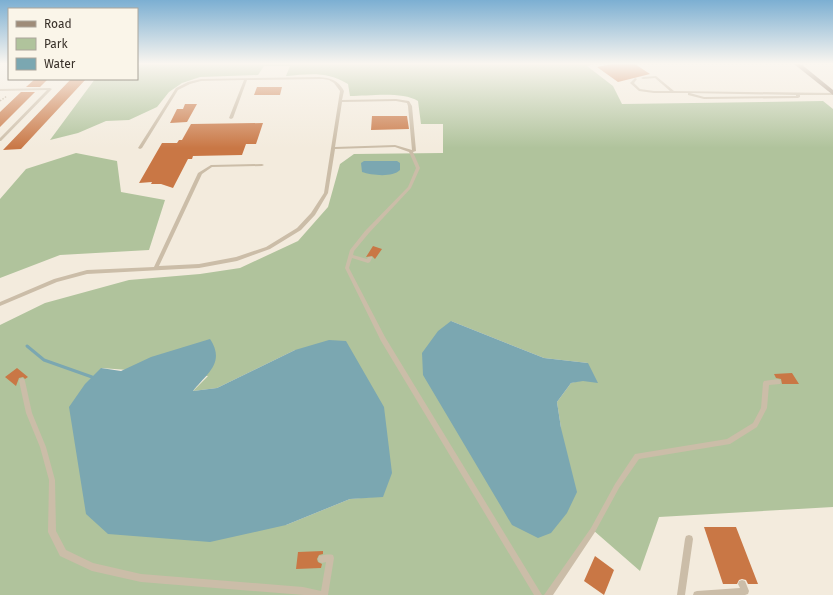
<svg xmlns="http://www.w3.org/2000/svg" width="833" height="595" font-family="'Fira Sans',sans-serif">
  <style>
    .green { fill: #b0c39c; fill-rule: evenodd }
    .water { fill: #7ba7b1 }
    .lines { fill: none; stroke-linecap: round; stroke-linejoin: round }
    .stream { stroke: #7ba7b1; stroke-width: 3 }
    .building { fill: #c97745 }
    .path { stroke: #b7a792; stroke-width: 1.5; stroke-dasharray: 1.5 1.5; stroke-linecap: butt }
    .service { fill: #cbbda8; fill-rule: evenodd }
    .secondary { fill: #9f8c79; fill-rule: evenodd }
  </style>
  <rect width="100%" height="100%" fill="#f3ebdd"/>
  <path class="green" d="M137,64H594L587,66L613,86L622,104L823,101L833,109V507L659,517L640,571L593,530L548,595H0V325L45,303L129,280L200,274L240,268L298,241L328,207L340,164L354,154L443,153V124H421L418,101C402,91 369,96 350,96L348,84C327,71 309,74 286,76L290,66H264L258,75L200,77L182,83L169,92L157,107L129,120L106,121L78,133L50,140L95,79H137ZM451,321L544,358L588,363L583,380L571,383L557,402L561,428ZM295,350L383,496L350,499L286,525L101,368L208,376L193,391L217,388Z
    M76,153L117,161L121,192L165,200L149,250L60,255L0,278V199L26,169Z"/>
  <path class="water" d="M364,161H397L400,163V170C392,178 371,175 362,172L361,163Z
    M451,321L544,358L588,363L598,383L583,381L571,383L557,402L561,428L577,492L567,513L551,533L538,538L512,525L423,375L422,353L438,331Z
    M210,339C226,363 206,374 193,391L217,388L295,350L329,340L346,341L384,407L392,473L383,497L350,499L286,525L210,542L108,534L86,514L69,407L85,384L101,368L121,371L151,357Z"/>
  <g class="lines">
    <path class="stream" d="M27,346L44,360L92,377"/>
  </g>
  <path class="building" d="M612,64H635L650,74L618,82L597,67Z
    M35,79H48L40,87H26Z
    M71,79H86L21,149L3,150Z
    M257,87H282L280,95H254Z
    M21,92H35L0,127V112Z
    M185,104H197L187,122L170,123L177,109H183Z
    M372,116H407L409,129L371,130Z
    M263,123L256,144H246L242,155L193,156L192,159H188L173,188L161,184H151L152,182L139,183L162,143H177L179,140H182L191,124Z
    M373,246L382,249L375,259L372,256L366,257Z
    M17,368L28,377L25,379L23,377L19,378L16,386L5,377Z
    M792,373L799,384H782L781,379L776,378L774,374Z
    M704,527H736L758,584H748L746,580L742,579L739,580L737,584H723Z
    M323,551V554L319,555L317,559L318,562L322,564L321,568L296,569L298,552Z
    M595,556L614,570L604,595L584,581Z"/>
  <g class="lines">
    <path class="path" d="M0,101L7,96"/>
    <path class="service" d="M656,76L674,91L833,93V95H800V97L798,98L704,99L688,95V93H654L639,91L630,83L635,78L637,79L634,83L640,89L654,91H670L655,78L643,79L641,78L643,77ZM690,93L796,95V96L704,97Z
      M319,77C331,78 338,80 344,91L342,100L396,99L409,101L412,106L416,151L413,152L420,168L411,188L369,233L354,251L353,255L367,259L368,257H372V258L370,262L368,263L352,258L349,268L385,337L542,595H534L381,341L345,268L350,250L365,231L408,187L416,168L409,152L395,147L335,149L328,193L315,215L301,230L270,249L237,261L199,268L87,274L57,282L0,306V302L54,279L87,270L154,267L198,173L211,165L262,164L264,165L262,166L212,167L202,174L159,266L199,264L236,257L266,247L297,228L311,213L324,193L340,91L334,83L329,80L323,79L247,80L233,118L231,119L229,118L244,80L201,81L190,84L178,90L142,148L140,149L138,148L176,88L188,82L201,79ZM396,101L407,103L408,106L412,150L395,145L335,147L342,102Z
      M50,88L52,89L51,90L1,141H0V138L47,90L0,91V89Z
      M22,378L24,379L25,381L32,413L46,447L55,480L56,531L66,550L93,563L141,574L303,587L321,591L326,562L322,563L319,562L318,559L319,556C323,555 329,554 333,555L334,558L328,595H304L141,582L92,571L60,556L48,532L49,480L40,447L26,413L19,381L20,379Z
      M778,379L780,380L781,382L780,384L769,385L767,408L757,427L730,444L639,459L619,488L595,532L553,595H544L591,528L615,484L635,454L727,439L753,423L761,408L763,383L764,381Z
      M689,535L692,536L693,539L685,595H677L685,539L686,536Z
      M742,580L745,581L749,591L748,594L745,595H693L694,592L697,591L740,588L738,584L739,581Z"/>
    <path class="secondary" d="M794,64H801L833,90V95Z"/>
  </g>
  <linearGradient id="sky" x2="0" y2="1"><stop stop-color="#7cafd2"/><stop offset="0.43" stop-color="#faf6f0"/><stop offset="1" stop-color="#faf6f0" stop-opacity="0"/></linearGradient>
  <rect width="833" height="148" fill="url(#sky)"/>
  <rect x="8" y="8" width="130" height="72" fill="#faf5e9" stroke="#aca69c"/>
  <rect x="16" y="21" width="20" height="6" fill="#9f8c79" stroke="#aca69c"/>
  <text x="44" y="28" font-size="12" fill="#383029">Road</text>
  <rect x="16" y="38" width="20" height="12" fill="#b0c39c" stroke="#aca69c"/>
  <text x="44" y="48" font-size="12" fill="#383029">Park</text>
  <rect x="16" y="58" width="20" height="12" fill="#7ba7b1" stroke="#aca69c"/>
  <text x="44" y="68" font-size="12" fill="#383029">Water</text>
</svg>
